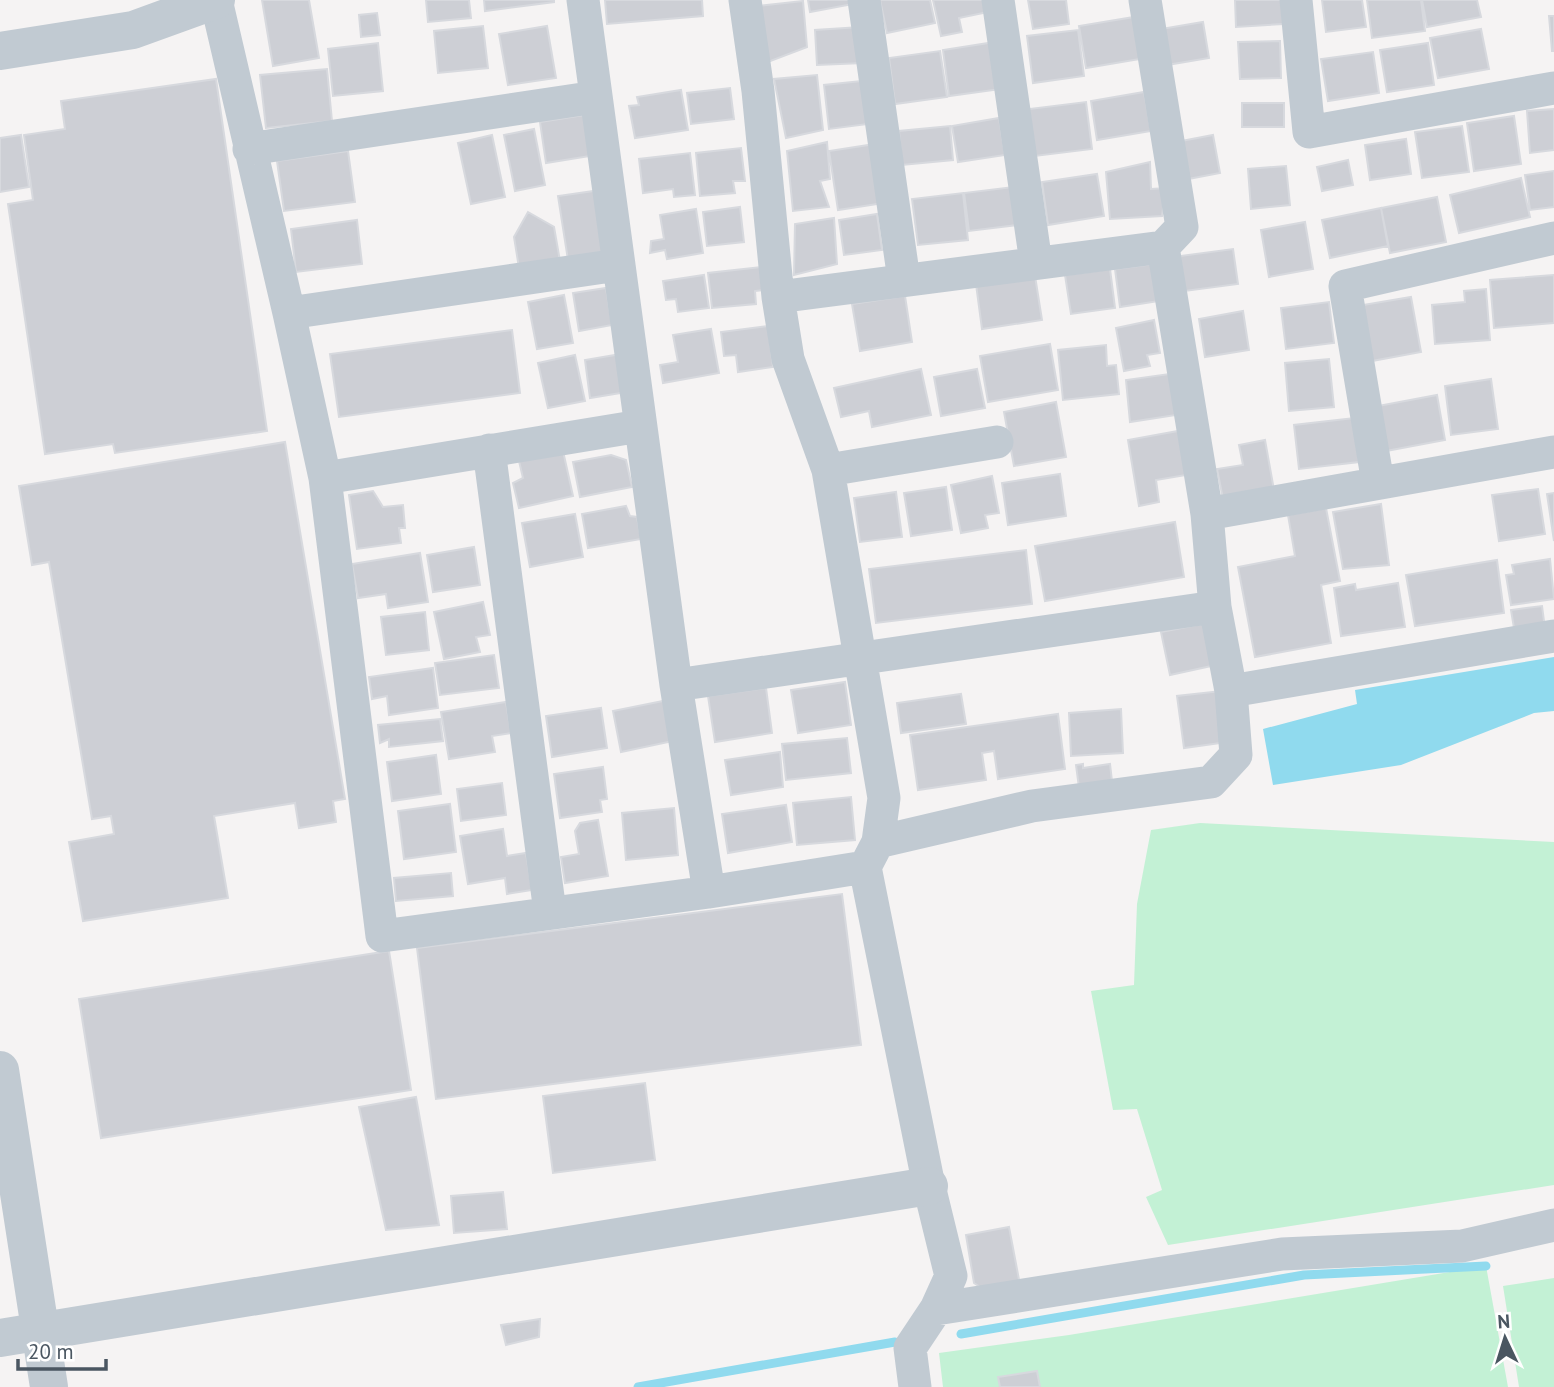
<svg xmlns="http://www.w3.org/2000/svg" width="1554" height="1387" font-family="'PT Sans',sans-serif">
  <style>
    .green { fill: #c3f1d5 }
    .water { fill: #90daee }
    .lines { fill: none; stroke-linecap: round; stroke-linejoin: round }
    .stream { stroke: #90daee; stroke-width: 9 }
    .building { fill: #cdcfd5; stroke: #d7d9de; stroke-width: 2 }
    .minor { stroke: #c1cad2; stroke-width: 33 }
    .tertiary { stroke: #c1cad2; stroke-width: 38 }
  </style>
  <rect width="100%" height="100%" fill="#f5f3f3"/>
  <path class="green" d="M1200,823L1554,842V1185L1168,1245L1146,1197L1162,1190L1137,1109L1113,1110L1091,991L1134,985L1137,904L1151,830Z
    M1486,1266L1508,1387H943L939,1353L1069,1335Z
    M1554,1278V1387H1519L1503,1286Z"/>
  <path class="water" d="M1554,657V711L1534,713L1401,765L1273,785L1263,729L1357,704L1355,690Z"/>
  <g class="lines">
    <path class="stream" d="M961,1334L1304,1275L1486,1266
      M638,1387L895,1342"/>
  </g>
  <path class="building" d="M262,0H309L319,58L273,66Z
    M426,0H469L471,18L428,22Z
    M484,0H554V2L485,11Z
    M605,0H702L703,16L607,24Z
    M808,0H853V4L810,12Z
    M880,0H930L935,23L887,33Z
    M933,0H985L988,12L959,18L962,32L941,36Z
    M1028,0H1066L1069,24L1033,29Z
    M1235,0H1282L1283,24L1236,27Z
    M1322,0H1362L1366,27L1326,32Z
    M1367,0H1421L1425,31L1372,38Z
    M1422,0H1477L1481,17L1427,27Z
    M803,1L807,47L768,62L758,6Z
    M377,13L380,35L361,37L359,15Z
    M1549,16H1554V51H1552Z
    M1134,17L1140,59L1086,68L1079,26Z
    M1203,22L1209,58L1167,65L1161,29Z
    M483,26L488,68L438,73L434,31Z
    M547,26L556,78L508,85L499,34Z
    M860,27L863,63L817,65L815,30Z
    M1481,29L1489,69L1438,78L1430,38Z
    M1078,30L1084,76L1033,83L1027,36Z
    M1280,41L1281,78L1240,79L1238,42Z
    M995,42L1001,89L949,96L943,50Z
    M378,43L383,91L333,96L328,49Z
    M1428,43L1434,85L1387,92L1380,50Z
    M940,51L947,97L895,104L889,58Z
    M1373,52L1379,93L1328,101L1321,59Z
    M327,69L332,121L266,128L260,75Z
    M817,75L823,130L786,138L774,79Z
    M216,79L267,431L115,453L113,444L45,454L8,204L33,200L24,135L65,129L61,101Z
    M871,80L876,123L829,129L824,85Z
    M730,88L734,119L691,124L687,93Z
    M681,90L688,130L635,138L629,106L639,105L637,97Z
    M1144,92L1151,131L1097,140L1091,101Z
    M1086,102L1092,149L1035,156L1029,109Z
    M1242,103H1284V127H1242Z
    M1554,109V150L1530,153L1527,111Z
    M584,115L590,156L546,163L540,122Z
    M1514,116L1521,164L1474,171L1467,123Z
    M999,118L1005,155L958,162L952,126Z
    M950,126L953,160L902,165L899,131Z
    M1462,126L1469,172L1422,178L1415,132Z
    M534,129L545,185L515,191L504,135Z
    M21,135L29,187L0,192V138Z
    M492,135L505,197L471,204L458,143Z
    M1213,135L1220,173L1183,180L1176,142Z
    M1406,139L1411,174L1370,180L1365,145Z
    M827,142L830,179L820,181L829,207L793,211L787,151Z
    M875,144L884,203L838,210L829,151Z
    M741,148L745,181H733L735,193L700,196L696,153Z
    M348,151L355,202L284,211L277,161Z
    M690,153L695,195L674,197L673,189L643,193L639,159Z
    M1348,160L1353,185L1322,191L1317,167Z
    M1150,162L1151,189L1166,188L1162,216L1110,219L1106,172Z
    M1286,166L1290,205L1251,209L1248,169Z
    M1554,171V207L1530,210L1525,175Z
    M1097,174L1104,216L1048,225L1042,182Z
    M1521,178L1530,217L1459,233L1450,195Z
    M1013,187L1017,225L969,231L964,193Z
    M594,191L604,255L568,260L558,196Z
    M963,193L968,240L918,245L912,199Z
    M1437,197L1446,242L1390,253L1381,208Z
    M740,207L744,242L707,246L703,212Z
    M1381,208L1388,246L1330,258L1322,220Z
    M696,209L703,253L667,259L665,250L650,253L651,241L664,239L660,215Z
    M528,212L554,227L560,261L519,268L514,237Z
    M877,214L882,250L844,255L839,220Z
    M834,218L837,264L794,275L795,224Z
    M357,220L362,264L296,272L291,229Z
    M1305,222L1313,269L1269,277L1261,230Z
    M1233,249L1238,284L1185,291L1180,256Z
    M1154,264L1159,301L1120,307L1115,269Z
    M761,267L763,290L755,291L756,304L712,308L708,273Z
    M1110,269L1115,308L1071,314L1065,275Z
    M704,275L709,308L678,312L676,299L666,300L663,281Z
    M1554,275V323L1494,328L1490,280Z
    M1035,276L1042,320L982,329L976,284Z
    M606,288L612,325L579,331L573,293Z
    M1486,289L1490,340L1435,344L1432,305L1465,302L1464,291Z
    M564,295L573,343L537,349L528,302Z
    M905,296L912,342L860,351L852,304Z
    M1411,297L1421,352L1372,361L1363,305Z
    M1329,302L1334,343L1286,349L1281,308Z
    M1243,311L1249,350L1205,357L1199,319Z
    M1154,320L1160,353L1147,355L1150,366L1124,371L1116,328Z
    M768,326L773,367L738,372L736,355L724,356L721,332Z
    M711,329L719,373L663,383L660,365L678,362L673,335Z
    M512,330L520,393L339,417L330,354Z
    M1050,344L1058,390L988,402L980,356Z
    M1106,345L1107,366L1116,365L1119,394L1063,400L1058,350Z
    M621,354L627,392L590,398L585,360Z
    M575,355L585,401L548,408L538,363Z
    M1329,359L1334,407L1289,411L1285,363Z
    M921,369L931,415L872,427L869,411L841,417L834,388Z
    M977,369L985,408L941,416L934,377Z
    M1169,374L1176,415L1130,422L1126,380Z
    M1491,379L1498,429L1451,435L1445,386Z
    M1437,395L1445,440L1386,451L1378,406Z
    M1056,402L1066,457L1014,466L1004,412Z
    M1354,418L1359,462L1299,469L1294,425Z
    M1178,431L1186,475L1156,480L1159,502L1139,506L1128,440Z
    M1265,440L1274,490L1223,499L1217,469L1243,465L1239,445Z
    M285,442L345,799L333,801L336,822L299,828L295,803L214,816L228,898L83,921L69,842L114,834L111,816L92,819L49,562L32,565L19,486Z
    M563,451L573,496L519,508L513,483L523,478L519,461Z
    M611,455L626,460L632,487L580,497L573,462Z
    M1060,474L1066,516L1008,525L1002,483Z
    M992,476L999,513L985,515L988,528L961,533L951,485Z
    M946,487L952,530L911,536L904,493Z
    M1538,489L1545,534L1499,541L1492,495Z
    M373,491L383,507L403,505L405,528H399L401,543L357,549L349,495Z
    M896,492L902,537L860,542L854,498Z
    M1554,493V541L1547,494Z
    M1381,504L1389,565L1343,569L1333,512Z
    M626,506L630,516L637,517L641,539L588,548L582,514Z
    M1326,508L1340,581L1321,585L1331,643L1255,657L1238,567L1295,556L1288,515Z
    M575,514L583,557L530,567L522,523Z
    M1175,522L1184,577L1045,601L1035,546Z
    M474,547L480,585L433,592L427,555Z
    M1026,550L1032,604L876,623L869,569Z
    M420,553L428,602L388,608L386,594L358,598L352,564Z
    M1550,559L1554,599L1511,605L1506,575L1514,574L1512,565Z
    M1497,560L1504,613L1415,626L1406,575Z
    M1398,583L1405,627L1341,636L1334,588L1355,584L1356,590Z
    M483,602L490,635L476,637L480,652L444,659L434,612Z
    M1542,606L1545,629L1515,634L1511,610Z
    M425,612L429,650L386,655L381,617Z
    M1207,623L1216,665L1170,675L1161,632Z
    M494,655L499,688L440,695L435,663Z
    M433,668L438,708L389,715L387,696L372,699L369,677Z
    M845,682L851,725L798,733L791,690Z
    M766,688L772,733L715,742L708,696Z
    M1221,691L1228,742L1184,748L1177,696Z
    M961,694L966,724L901,733L897,703Z
    M668,700L673,741L621,752L613,711Z
    M506,702L511,733L492,736L495,752L449,759L441,712Z
    M601,708L607,748L552,757L546,716Z
    M1121,709L1123,753L1071,756L1069,713Z
    M1058,714L1065,769L998,779L994,751L982,753L986,780L918,790L910,735Z
    M440,719L443,741L389,747V739L380,743L378,725Z
    M847,738L851,773L786,780L782,744Z
    M780,752L783,787L731,795L725,760Z
    M436,755L441,794L392,801L387,762Z
    M1083,764V768L1110,764L1113,790L1080,795L1076,765Z
    M603,767L607,799L600,800L602,812L560,818L554,774Z
    M502,783L506,815L461,821L457,789Z
    M851,797L855,840L797,845L793,803Z
    M450,804L456,852L404,859L398,811Z
    M786,805L792,842L728,853L722,814Z
    M674,808L678,855L626,860L622,813Z
    M598,820L608,876L565,883L561,857L579,854L575,831L580,823Z
    M503,829L507,856L526,853L532,890L507,894L505,878L468,884L460,836Z
    M451,873L453,896L396,901L394,878Z
    M842,894L861,1045L436,1099L417,948Z
    M389,951L411,1090L101,1138L79,999Z
    M645,1083L655,1160L553,1173L543,1096Z
    M416,1097L439,1225L386,1230L359,1107Z
    M503,1192L507,1229L454,1233L451,1196Z
    M1009,1227L1020,1285L986,1291L974,1283L966,1235Z
    M540,1319L539,1337L506,1345L501,1325Z
    M1037,1371L1040,1387H1000L998,1377Z"/>
  <g class="lines">
    <path class="minor" d="M216,0L289,313L325,478L382,936L709,892L865,867
      M583,0L676,685L709,892
      M745,0L758,91L778,297L788,359L828,470L884,798L878,842L865,867L929,1186L951,1276L936,1309L910,1348L915,1387
      M864,0L904,280
      M998,0L1036,263
      M1296,0L1309,132L1554,88
      M249,149L596,97
      M778,297L1163,247L1182,227L1145,0
      M289,313L618,265
      M489,450L550,912
      M828,470L997,442
      M325,478L640,426
      M1378,483L1345,286L1554,238
      M1207,514L1554,452
      M676,685L1215,607
      M1231,691L1554,636
      M878,842L1032,806L1211,782L1236,755L1231,691L1215,607L1207,514L1163,247
      M936,1309L1282,1254L1462,1246L1554,1225"/>
    <path class="tertiary" d="M0,51L133,30L216,0
      M0,1070L49,1387
      M0,1338L929,1186"/>
  </g>
  <g transform="translate(1505 1338) rotate(356)" stroke="#ffffff" stroke-width="5" paint-order="stroke">
  <path d="M0-5L12 26L0 18L-12 26Z" fill="#4a5661"/>
  <text y="-10" font-size="19" font-weight="bold" text-anchor="middle" fill="#4a5661">N</text>
  </g>
  <path d="M18 1359v10h88v-10" fill="none" stroke="#4a5661" stroke-width="3.5"/>
  <text x="28" y="1359" font-size="21" fill="#4a5661" stroke="#ffffff" stroke-width="5" paint-order="stroke">20 m</text>
</svg>
